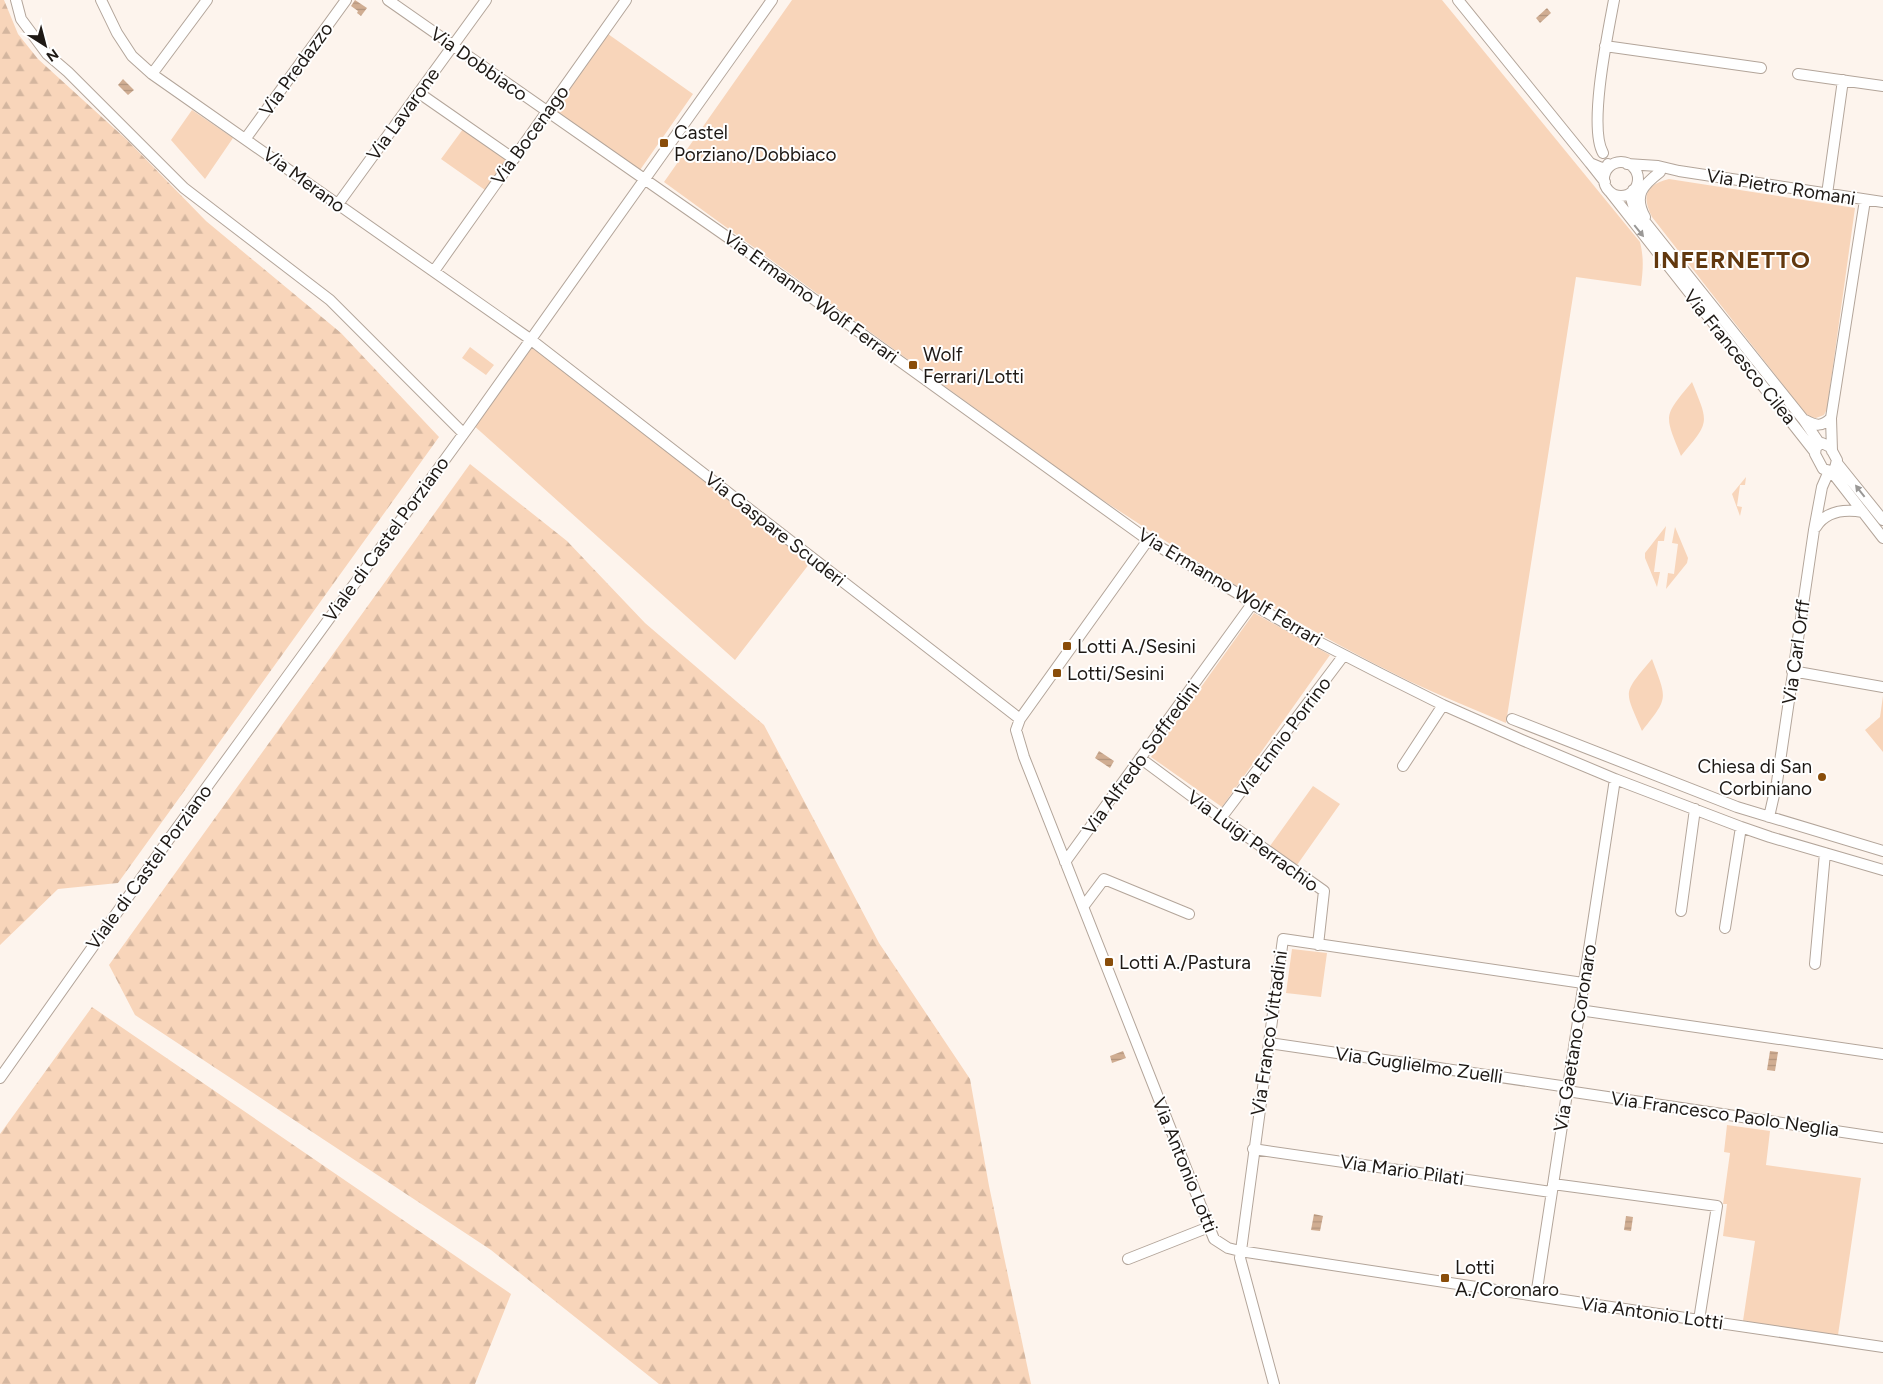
<svg xmlns="http://www.w3.org/2000/svg" width="1883" height="1384" font-family="Figtree,sans-serif">
  <style>
    .grass { fill: #f8d5ba }
    .forest { fill: url(#forest-firs) }
    .water { fill: url(#water-rules) }
    .lines { fill: none; stroke-linecap: round; stroke-linejoin: round }
    .minor-casing { stroke: #b3a59a; stroke-width: 12 }
    .minor { stroke: #fff; stroke-width: 10 }
    .oneway { fill: #9a9896 }
    .poi-dot { fill: #894d0a; stroke: #fff; stroke-width: 2 }
    .labels { text-anchor: middle; dominant-baseline: central; stroke-width: 4; stroke-linejoin: round; paint-order: stroke }
    .street-label { font-size: 19px; fill: #1e1915; stroke: #fff }
    .poi-label { font-size: 19px; fill: #1e1915; stroke: #fff; text-anchor: start }
    .district-label { font-size: 24px; font-weight: bold; letter-spacing: 1px; fill: #62380e; stroke: #fff }
  </style>
  <defs>
    <pattern id="forest-firs" width="22" height="20" patternUnits="userSpaceOnUse" patternTransform="scale(1.25)"><rect width="22" height="20" fill="#f8d5ba"/><path d="M5 1l3.5 6h-7zM16 11l3.5 6h-7z" fill="#d4b69f"/></pattern>
    <pattern id="water-rules" width="6" height="5" patternUnits="userSpaceOnUse" patternTransform="scale(1.25)"><rect width="6" height="5" fill="#d0ad92"/><path d="M0 2.5h6" fill="none" stroke="#b2947d"/></pattern>
  </defs>
  <rect width="100%" height="100%" fill="#fdf4ed"/>
  <path class="grass" d="M792,0H1442L1640,242C1644,258 1643,270 1641,286L1576,277L1506,723C1474,709 1441,696 1409,681C1296,626 1190,558 1086,489L664,182Z
    M608,34L693,94L640,170L555,110Z
    M192,110L233,138L205,179L171,140Z
    M463,129L506,160L485,190L441,159Z
    M1669,179L1855,208L1827,409L1824,415L1816,418L1808,417L1652,217C1641,195 1646,185 1669,179Z
    M530,339L813,559L735,660L472,424Z
    M470,347L494,365L486,375L462,358Z
    M1692,382C1709,424 1710,421 1681,456C1664,414 1663,417 1692,382Z
    M1746,477L1745,485H1740L1737,506L1742,507L1740,516L1732,494Z
    M1666,526L1664,541H1658L1654,572H1660L1657,587L1645,558V553Z
    M1675,527L1688,558L1687,563L1666,589L1668,573L1674,574L1678,544L1672,543Z
    M1254,613L1330,655L1222,807L1151,757Z
    M1652,659C1667,700 1669,697 1642,731C1624,689 1622,695 1652,659Z
    M1883,696V752L1865,730L1880,717Z
    M1313,786L1340,804L1297,865L1270,846Z
    M1292,949L1327,953L1321,997L1286,993Z
    M1727,1125L1770,1131L1766,1165L1861,1178L1838,1335L1743,1321L1755,1241L1723,1236L1727,1204H1723L1730,1153L1724,1152Z"/>
  <path class="forest" d="M0,0H4L18,34L38,59L127,140L206,221L341,333L439,437L118,883L58,889L0,945Z
    M470,464L567,541L645,623L764,725L879,943L970,1079L989,1186L1031,1384H659L491,1250L135,1015L109,965Z
    M92,1007L511,1294L475,1384H0V1134Z"/>
  <path class="water" d="M355,0L367,8L361,16L357,13L358,11L351,6Z
    M1547,8L1551,13L1540,23L1536,18Z
    M123,79L134,90L128,95L118,85Z
    M1099,751L1114,761L1110,768L1095,758Z
    M1123,1051L1126,1058L1112,1063L1110,1056Z
    M1770,1051L1778,1052L1775,1071L1767,1070Z
    M1314,1214L1323,1216L1320,1231L1311,1230Z
    M1626,1216L1633,1217L1631,1231L1624,1230Z"/>
  <g class="lines">
    <g class="minor-casing">
      <path id="minor" d="M16,0L21,19L47,54L68,72L184,188L330,300L463,433
        M101,0L117,33L132,56L152,74L530,339L1020,719
        M388,0L733,241L1148,540L1242,596L1252,604L1313,639L1381,674L1443,705L1522,740L1615,779L1741,827L1770,837L1883,870
        M1458,0L1590,163
        M1605,46L1761,68
        M152,74L207,0
        M1798,74L1883,86
        M419,93L514,159
        M246,138L346,0
        M1603,153C1588,127 1608,32 1614,0
        M1604 179a17 17 0 1 1 34 0a17 17 0 1 1-34 0Z
        M1627,164L1658,166L1679,171L1883,202
        M1605,182L1590,163L1602,168L1609,167L1608,164
        M1633,190L1631,198L1634,208L1803,419L1820,444
        M1610,192L1814,451
        M1827,194L1843,80
        M338,204L486,0
        M1645,217C1633,195 1643,185 1660,172
        M434,271L626,0
        M1805,420C1816,426 1822,427 1831,418
        M1822,443L1830,447L1837,460L1835,468L1831,471L1823,469L1815,454L1816,447Z
        M1832,451L1831,418L1865,200
        M1837,463L1883,520
        M1831,471L1883,538
        M1816,527C1826,511 1845,509 1863,512
        M1148,540L1020,719L1016,730L1024,757L1214,1239L1228,1248L1240,1251L1536,1296L1883,1347
        M1792,671L1883,687
        M1512,719L1737,807L1883,851
        M1140,758L1221,818L1324,891L1318,945
        M1403,766L1443,705
        M1769,817L1777,782L1814,530L1822,487L1829,471
        M1221,818L1344,655
        M1065,862L1252,604
        M1083,907L1104,879L1189,914
        M1681,911L1695,809
        M1725,928L1741,827
        M1815,964L1825,853
        M1579,1010L1883,1054
        M1269,1043L1568,1087
        M0,1078L169,839L470,425L772,0
        M1567,1091L1883,1138
        M1253,1149L1551,1192
        M1553,1184L1717,1206L1699,1320
        M1128,1259L1209,1227
        M1536,1296L1615,779
        M1274,1384L1240,1258L1283,939L1583,983"/>
    </g>
    <use href="#minor" class="minor"/>
  </g>
  <defs><path id="oneway-solid" d="M-6-.8H1V-3.2L6.5 0L1 3.2V.8H-6Z" transform="scale(1.25)"/></defs>
  <g class="oneway">
    <use href="#oneway-solid" transform="translate(1639 231) rotate(51)"/>
    <use href="#oneway-solid" transform="translate(1860 491) rotate(-128)"/>
  </g>
  <g class="poi-dot">
    <rect x="659" y="138" width="10" height="10" rx="2.5"/>
    <rect x="908" y="360" width="10" height="10" rx="2.5"/>
    <rect x="1062" y="641" width="10" height="10" rx="2.5"/>
    <rect x="1052" y="668" width="10" height="10" rx="2.5"/>
    <circle cx="1822" cy="777" r="5"/>
    <rect x="1104" y="957" width="10" height="10" rx="2.5"/>
    <rect x="1440" y="1273" width="10" height="10" rx="2.5"/>
  </g>
  <g class="labels">
    <g class="street-label">
      <text transform="translate(479 64) rotate(35)">Via Dobbiaco</text>
      <text transform="translate(296 69) rotate(-54)">Via Predazzo</text>
      <text transform="translate(403 114) rotate(-54)">Via Lavarone</text>
      <text transform="translate(530 135) rotate(-54)">Via Bocenago</text>
      <text transform="translate(304 180) rotate(36)">Via Merano</text>
      <text transform="translate(1781 187) rotate(9)">Via Pietro Romani</text>
      <text transform="translate(811 297) rotate(36)">Via Ermanno Wolf Ferrari</text>
      <text transform="translate(1740 357) rotate(51)">Via Francesco Cilea</text>
      <text transform="translate(775 529) rotate(38)">Via Gaspare Scuderi</text>
      <text transform="translate(386 539) rotate(-54)">Viale di Castel Porziano</text>
      <text transform="translate(1230 587) rotate(31)">Via Ermanno Wolf Ferrari</text>
      <text transform="translate(1796 652) rotate(-82)">Via Carl Orff</text>
      <text transform="translate(1283 737) rotate(-53)">Via Ennio Porrino</text>
      <text transform="translate(1141 758) rotate(-54)">Via Alfredo Soffredini</text>
      <text transform="translate(1253 841) rotate(36)">Via Luigi Perrachio</text>
      <text transform="translate(149 867) rotate(-54)">Viale di Castel Porziano</text>
      <text transform="translate(1269 1033) rotate(-82)">Via Franco Vittadini</text>
      <text transform="translate(1575 1038) rotate(-81)">Via Gaetano Coronaro</text>
      <text transform="translate(1419 1065) rotate(8)">Via Guglielmo Zuelli</text>
      <text transform="translate(1725 1114) rotate(8)">Via Francesco Paolo Neglia</text>
      <text transform="translate(1185 1165) rotate(68)">Via Antonio Lotti</text>
      <text transform="translate(1402 1170) rotate(8)">Via Mario Pilati</text>
      <text transform="translate(1652 1313) rotate(8)">Via Antonio Lotti</text>
    </g>
    <g class="poi-label">
      <text x="674" y="132">Castel<tspan x="674" dy="22">Porziano/Dobbiaco</tspan></text>
      <text x="923" y="354">Wolf<tspan x="923" dy="22">Ferrari/Lotti</tspan></text>
      <text x="1077" y="646">Lotti A./Sesini</text>
      <text x="1067" y="673">Lotti/Sesini</text>
      <text x="1812" y="766" text-anchor="end">Chiesa di San<tspan x="1812" dy="22">Corbiniano</tspan></text>
      <text x="1119" y="962">Lotti A./Pastura</text>
      <text x="1455" y="1267">Lotti<tspan x="1455" dy="22">A./Coronaro</tspan></text>
    </g>
    <g class="district-label">
      <text x="1732" y="259">INFERNETTO</text>
    </g>
  </g>
  <g transform="translate(45 45) rotate(144)" stroke="#ffffff" stroke-width="4" paint-order="stroke">
  <path d="M0-4L9 19L0 12L-9 19Z" fill="#1e1915"/>
  <text y="-8" font-size="14" font-weight="bold" text-anchor="middle" fill="#1e1915">N</text>
  </g>
</svg>
